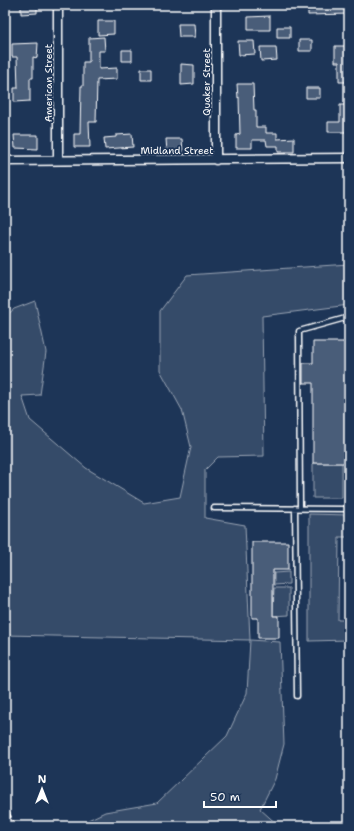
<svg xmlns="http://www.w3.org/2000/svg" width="354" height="831" font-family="'Shantell Sans',sans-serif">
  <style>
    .green { fill: #364b69; stroke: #9aa5b4 }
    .building { fill: #4a5d79; stroke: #fff }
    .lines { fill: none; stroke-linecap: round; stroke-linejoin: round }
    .lane-casing { stroke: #fff; stroke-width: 7 }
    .street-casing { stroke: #fff; stroke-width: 11 }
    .lane { stroke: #1d3557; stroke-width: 4 }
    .street { stroke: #1d3557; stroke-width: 8 }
    .rail { stroke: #fff; stroke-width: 3; stroke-dasharray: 6 3; stroke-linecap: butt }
    .labels { text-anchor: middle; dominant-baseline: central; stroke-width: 3.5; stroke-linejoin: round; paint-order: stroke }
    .street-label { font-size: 10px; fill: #fff; stroke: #1d3557 }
  </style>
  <rect width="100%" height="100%" fill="#1d3557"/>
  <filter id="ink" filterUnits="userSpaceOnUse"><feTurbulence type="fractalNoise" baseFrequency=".025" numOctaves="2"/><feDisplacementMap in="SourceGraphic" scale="8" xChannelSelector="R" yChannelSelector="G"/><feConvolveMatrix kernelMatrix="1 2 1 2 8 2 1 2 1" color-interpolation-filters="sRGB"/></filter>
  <g filter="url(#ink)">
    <path class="green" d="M349,264V305L262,316L264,456L218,457L205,470V518L245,525L250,640L280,642L284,744L275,779L260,809L279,826H84V822L105,812L157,803L227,736L247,693L250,640L5,635V317L14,309L35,301L46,352L40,395L22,396L30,420L86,468L144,503L180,497L191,447L182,410L160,370V311L187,275Z
      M313,463H342V498H313Z
      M309,514L349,515V537H339L338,620H349V640L309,641Z
      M289,572V584L274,585V573Z
      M274,588H289V615L273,616Z"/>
    <path class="building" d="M21,5H37V13L21,14Z
      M308,5H349V14L308,15Z
      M270,16V30H248V17Z
      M98,21H114V34L98,35Z
      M178,24H194L195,37H179Z
      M277,27H290V38H277Z
      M104,37L105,51H99V69L117,68V79L97,80L96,122H89L90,147H74V134H80L81,86H83V62H89V38Z
      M299,40H312V51H299Z
      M238,41H254L255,54L239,55Z
      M38,43L37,58L33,57V78H30V101L14,102V88H18L17,57H12V44Z
      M335,46H349V82H339V62H335Z
      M260,47H276L277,60L261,61Z
      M122,50H132V61H122Z
      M181,64L194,65V84L181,85Z
      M141,69H151V80H141Z
      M237,84H253L254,110H256V127H266V133H277V139L294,138V152H278V146H267L266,140H252V148H236V135L240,134L239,97L238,98Z
      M306,88H320V98H306Z
      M340,105H349V132H328V122H340Z
      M132,134L133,147L105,149L104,138L116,137V135Z
      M14,135H38V149L15,148Z
      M166,139H182L183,152H167Z
      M313,342H349V463H313V383H303V363H313Z
      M252,542H288V570H273V616H279V638H258V618H252Z"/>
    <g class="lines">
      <g class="lane-casing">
        <path id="lane" d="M214,508L349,509
          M295,508L297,696
          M300,508L299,331L349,317"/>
      </g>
      <g class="street-casing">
        <path id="street" d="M58,5V160
          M216,5V160
          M5,161L349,158"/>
      </g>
      <use href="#lane" class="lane"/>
      <use href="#street" class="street"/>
      <path class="rail" d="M5,804L14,826"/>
    </g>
  </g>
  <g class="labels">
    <g class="street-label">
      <text transform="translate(206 82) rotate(-90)">Quaker Street</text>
      <text transform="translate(48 83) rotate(-90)">American Street</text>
      <text x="177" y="150">Midland Street</text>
    </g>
  </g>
  <rect width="354" height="831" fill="none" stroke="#1d3557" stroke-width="20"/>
  <rect x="10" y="10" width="334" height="811" fill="none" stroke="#fff" stroke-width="1.5" filter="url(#ink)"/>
  <g transform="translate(42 789)" stroke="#1d3557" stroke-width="3" paint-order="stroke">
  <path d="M0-3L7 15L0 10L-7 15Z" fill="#ffffff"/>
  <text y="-6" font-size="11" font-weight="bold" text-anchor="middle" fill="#ffffff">N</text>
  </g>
  <path d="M204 801v6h72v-6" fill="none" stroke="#ffffff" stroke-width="2"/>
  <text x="210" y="801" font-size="12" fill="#ffffff" stroke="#1d3557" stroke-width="3" paint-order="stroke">50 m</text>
</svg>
